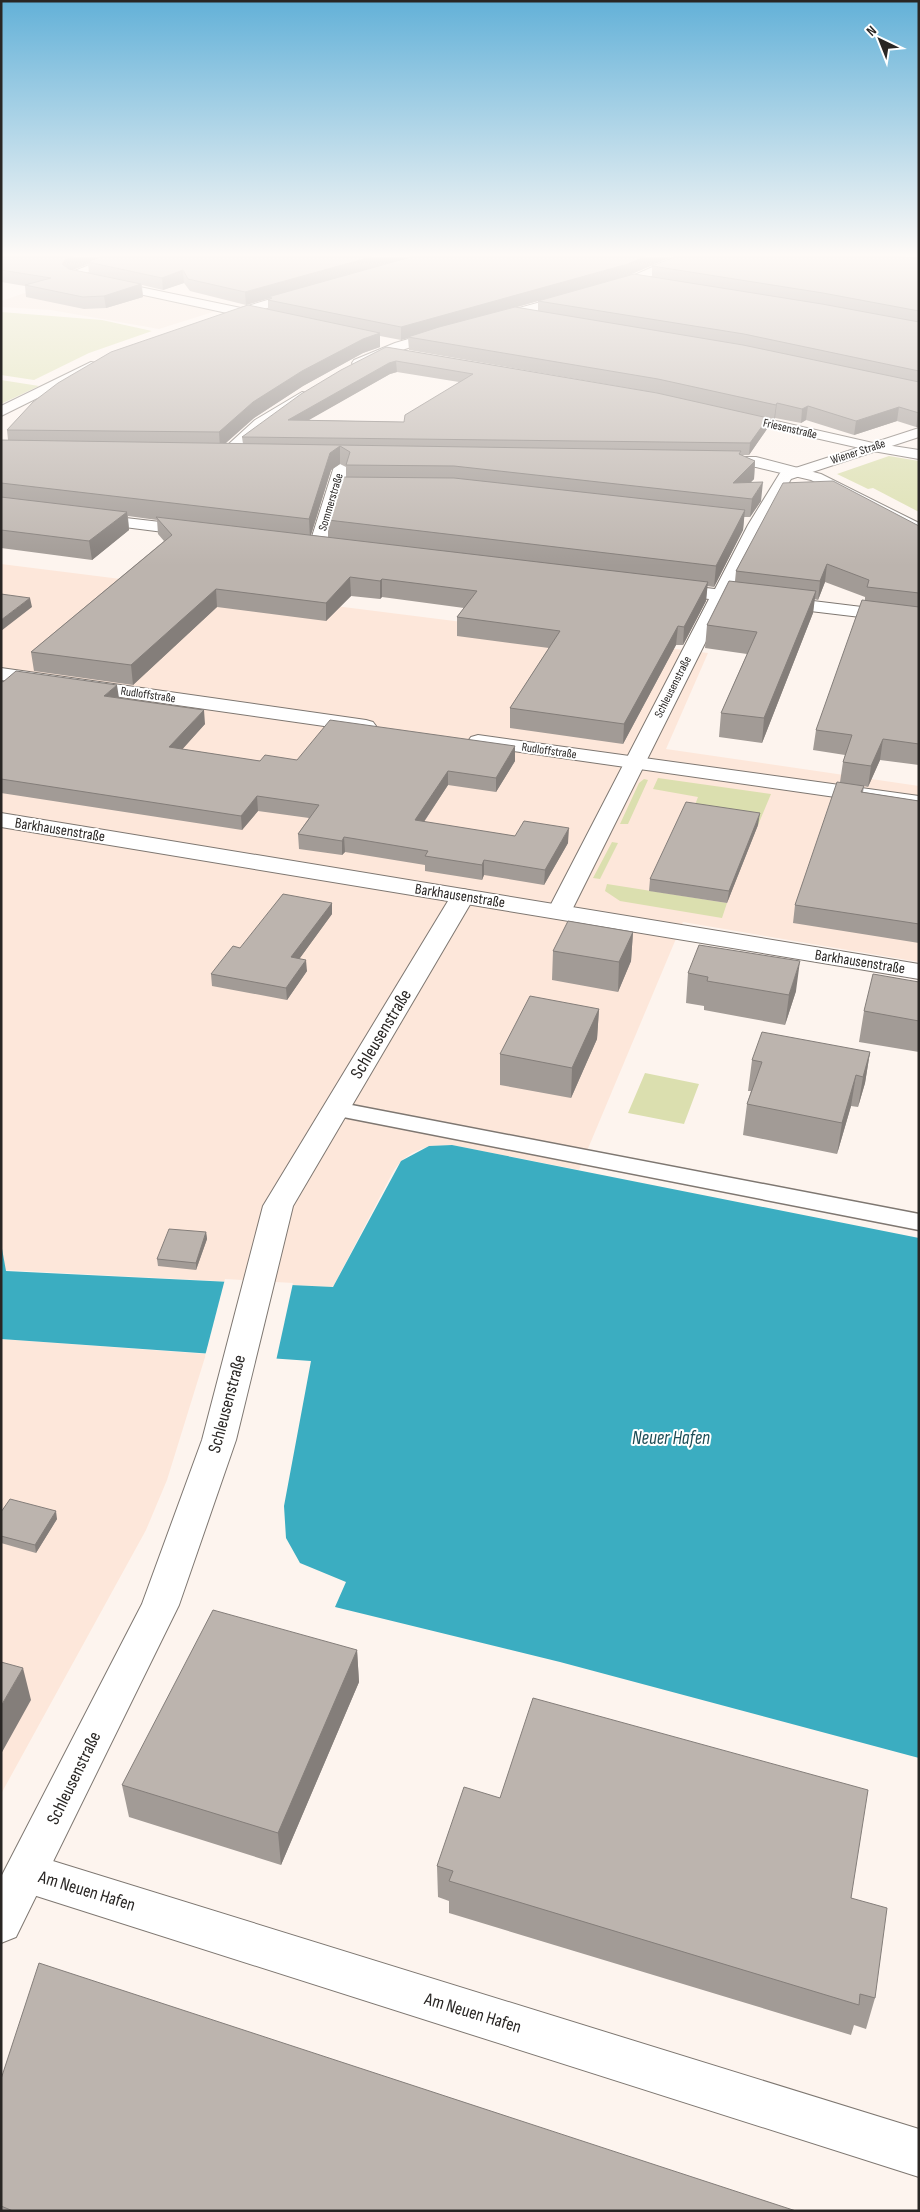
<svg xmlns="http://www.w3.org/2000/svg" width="920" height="2212" font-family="'Sofia Sans Condensed',sans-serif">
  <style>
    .built { fill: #f5e6db }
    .industrial { fill: #fde7da }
    .green { fill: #dbdfaf }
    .water { fill: #3badc1 }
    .pier { fill: #fdf4ee }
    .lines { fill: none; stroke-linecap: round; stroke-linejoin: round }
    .pedestrian-casing { stroke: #7e7771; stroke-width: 3 }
    .minor-casing { stroke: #7e7771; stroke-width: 2 }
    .tertiary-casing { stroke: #7e7771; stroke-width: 2 }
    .secondary-casing { stroke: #7e7771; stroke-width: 2 }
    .pedestrian { fill: #fff; fill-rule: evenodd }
    .minor { fill: #fff; fill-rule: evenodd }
    .tertiary { fill: #fff; fill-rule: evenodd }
    .secondary { fill: #fff; fill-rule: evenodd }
    .wall { fill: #a29b96; fill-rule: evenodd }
    .shaded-wall { fill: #847e7a }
    .building { fill: #bcb4ae; stroke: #847e7a; fill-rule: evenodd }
    .labels { text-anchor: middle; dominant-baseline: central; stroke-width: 4; stroke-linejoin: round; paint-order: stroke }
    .far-street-label { font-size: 12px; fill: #292624; stroke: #fff }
    .street-label { font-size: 15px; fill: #292624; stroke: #fff }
    .near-street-label { font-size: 18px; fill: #292624; stroke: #fff }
    .near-water-label { font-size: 19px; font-style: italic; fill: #1c4c55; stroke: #fff }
  </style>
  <rect width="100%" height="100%" fill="#fdf4ee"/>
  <path class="built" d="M69,278L216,311L159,329L51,310L1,307V301Z"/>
  <path class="industrial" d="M1,564L708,653L666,749L919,786V962L683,922L579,1170L452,1145L429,1146L412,1153L401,1161L394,1170L333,1287L5,1270L1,1243Z
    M1,1339L206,1354L167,1480L146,1530L1,1794Z"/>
  <path class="green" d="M1,312L102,320L152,331L89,353L34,380L1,375Z
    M1,380L39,386L1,404Z
    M889,456L919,461V512L873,488L868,489L837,474Z
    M658,778L771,794L758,825L691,815L698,797L653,789Z
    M644,779L648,780L628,824H620L639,783Z
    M612,842L618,843L600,879L593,878Z
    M607,884L727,903L722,918L620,901L605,891Z
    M645,1073L699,1084L684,1124L628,1113Z"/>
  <path class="water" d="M452,1145L919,1238V1758L560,1662L335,1607L346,1582L300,1563L286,1538L284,1506L311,1361L1,1339V1243L6,1271L333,1287L401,1161L429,1146Z"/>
  <path class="pier" d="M225,1279L293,1283L276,1361L205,1356Z"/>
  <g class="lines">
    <g class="pedestrian-casing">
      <path id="pedestrian" d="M336,1102L919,1214V1230L328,1114L325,1109L328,1104Z"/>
    </g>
    <g class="minor-casing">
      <path id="minor" d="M109,257H124L75,278H67L65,276L67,274Z
        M675,257H687C669,279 528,314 494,323L488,319L490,316L628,278Z
        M106,280L241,308L304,289L310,293L308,296L251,313L249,316L223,322L217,318L227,313L102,286L100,284Z
        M445,328L451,332L449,335L405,349L364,366H354L352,363L354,360L395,343Z
        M91,362L96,363L98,366L96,369L1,416V406Z
        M302,392L307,393L309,396L307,399L265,426L230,458H220L217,455L220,452L255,420Z
        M732,411L873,443L919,450V459L873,451L727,418L725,415L727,412Z
        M345,452L350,454L353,457L325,546L323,550H311L309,546L337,457L340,454Z
        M717,457H756L821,474L919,523V535L811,480L756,467L712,465L709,462L712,459Z
        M1,668L366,720L373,722L376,726L373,730L366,732L1,680Z
        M478,735L919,796V809L471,745L468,741L471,737Z
        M27,1853L919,2129V2177L27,1893L12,1887L6,1873L12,1859Z"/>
    </g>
    <g class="tertiary-casing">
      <path id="tertiary" d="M919,428V437L791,479L764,525L731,591L919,614V624L726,601L571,912L567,917L559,919L551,917L547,912L709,599L664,593L661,589L664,585L670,584L715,589L748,525L780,473Z
        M91,514L195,526L201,528L203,531L201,534L195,536L85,522L83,519L85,516Z
        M463,889L471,891L475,896L293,1206L236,1440L179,1605L16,1937L1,1943V1877L142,1604L202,1440L263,1206L451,896L455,891Z"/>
    </g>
    <g class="secondary-casing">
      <path id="secondary" d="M1,813L919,964V979L1,827Z"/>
    </g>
    <use href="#pedestrian" class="pedestrian"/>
    <use href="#minor" class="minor"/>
    <use href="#tertiary" class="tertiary"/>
    <use href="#secondary" class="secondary"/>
  </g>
  <path class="wall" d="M1,257H671L632,274L652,277V266L674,257H919V427H916L897,421L854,435L806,420L801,423L775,418L774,419L768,418L767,429L749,455H741L755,461L754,479L750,483L761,501L750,517H744L743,530L714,587L707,586L706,601L683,645H676L623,744L510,728V708L549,648L457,636V617L464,608L382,597L380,599L351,596L326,621L217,607L133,685L34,671L31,652L164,541L158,534L157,520L128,516L129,530L92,560L1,548V440H8L7,430L268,309V298L246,305L190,291L184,283L163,290L142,285L143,297L106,308L84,309L26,297L25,286L1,282ZM88,264L89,273L73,270ZM538,301V311L517,307ZM380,336L401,340L408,338L409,350L657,393L386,347L242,437L243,444L226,443L254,418L303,386L363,353L380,347ZM397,372L459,382L404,422L308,420L390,374ZM340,464L346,467V477L328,520V537L311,535L331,470Z
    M919,526V765L880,760L868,787L864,786L863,792L919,801V943L793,923L795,905L840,782L843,762L845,755L813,750L816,730L865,601V597L825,582L818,600L814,599L813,613L762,743L719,737L721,713L747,654L705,648L707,625L735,581L736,571Z
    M1,681L119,698L205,724L182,749L260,761L297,760L515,761L496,792L448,785L424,822L515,836L568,843L544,885L484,875L482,880L425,871V865L345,852L342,855L299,849L298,834L309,818L258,811L242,830L1,793Z
    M758,825L727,903L649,891L650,879Z
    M332,903V914L299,959L307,971L287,1000L212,986L211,974L240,948Z
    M633,932L631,961L618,992L552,980L553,951Z
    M688,973L796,991L785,1025L704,1010V1006L686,1003Z
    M919,982V1052L859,1042L864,1011Z
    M599,1009L597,1039L571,1098L500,1085V1054Z
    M870,1052L865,1083L858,1107L851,1106L837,1154L743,1135L747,1104L751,1091H748L752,1060Z
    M206,1232L207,1239L196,1270L158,1266L157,1259Z
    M1,1512L57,1519L36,1553L1,1543Z
    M357,1650L359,1682L281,1865L129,1817L122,1785Z
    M500,1798L851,1898L875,1998L866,2029L854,2025L851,2035L449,1913V1901L438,1897L437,1866Z
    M1,2079L796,2211H1Z"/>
  <path class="shaded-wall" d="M74,257H105L88,262V264L66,272L62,264L65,260Z
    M371,257H415L246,305L245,292Z
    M645,257H671L627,276L538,301L410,337H408V338L401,340V327Z
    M183,270L184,283L163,290L162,278Z
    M141,284L143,297L106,308L104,296Z
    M380,333V347L363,353L303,386L254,418L220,448L219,432L253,402L302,371L363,339Z
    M396,361L397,372L390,374L288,432V420L389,363Z
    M777,403L775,418L774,419L776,405Z
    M808,406L806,420L801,423L802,409Z
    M899,407L897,421L854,435L856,421Z
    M918,413H919V427H916Z
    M768,418L767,429L749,455L750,443Z
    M340,446V464L331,470L310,538L309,519L330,453Z
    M755,461L754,479L736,497L733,483Z
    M763,482L761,501L750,517L752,499Z
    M745,510L743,530L714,587L716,566Z
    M127,512L129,530L92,560L89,541Z
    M827,564L825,582L818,600L820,581Z
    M350,577L351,596L326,621V603Z
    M382,579V597L380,599V581Z
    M708,582L706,601L683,645L684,627Z
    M216,589L217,607L133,685L131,665Z
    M816,591L813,613L762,743L764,718Z
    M30,598L32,607L1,631V620Z
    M678,626L676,645L623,744L624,724Z
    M117,685L119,698L104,696Z
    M204,710L205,724L171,762L169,747Z
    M883,739L880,760L868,787L871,766Z
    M515,746V761L496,792V778Z
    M448,771V785L415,835V820Z
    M257,796L258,811L242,830L241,816Z
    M760,813L758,825L727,903L729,891Z
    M569,828L568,843L544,885L545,870Z
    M344,837L345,852L342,855V841Z
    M484,860V875L482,880V865Z
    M332,903V914L292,969L291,957Z
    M633,932L631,961L618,992L619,962Z
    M306,960L307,971L287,1000L286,988Z
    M800,961L796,991L785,1025L789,995Z
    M599,1009L597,1039L571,1098L572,1068Z
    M870,1052L865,1083L858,1107L863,1077Z
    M856,1075L851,1106L837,1154L842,1123Z
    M206,1232L207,1239L196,1270V1263Z
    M56,1511L57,1519L36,1553L35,1545Z
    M357,1650L359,1682L281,1865L278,1833Z
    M23,1668L31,1700L1,1754V1706Z"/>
  <path class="building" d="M1,257H74L65,260L62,264L69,269L141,284L104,296L83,297L25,285L51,278L1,270Z
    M100,257H371L245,292L188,279L183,270L162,278L88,262Z
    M411,257H645L628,264L401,327L268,300L272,298L268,297Z
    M674,257H896L919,258V311L823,293L652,266Z
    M634,274L822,304L919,322V371L744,334L538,301Z
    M248,305L380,333L363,339L302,371L253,402L219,432L7,430L33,402L58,383L111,352Z
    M515,307L743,345L919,382V413L899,407L856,421L808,406L802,409L777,403L776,405L658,379L408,337L439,327Z
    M386,347L657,393L768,418L750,443L242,437L301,394L341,370ZM396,361L473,374L405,415L404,422L288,420L389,363Z
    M1,440L741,451L739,454L755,461L733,483L763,482L752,499L454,466L346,465L350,452L340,446L330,453L309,519L1,483Z
    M342,477L454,478L745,510L716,566L328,520Z
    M833,481L919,526V593L867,587L869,580L827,564L820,581L736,571L783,483Z
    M1,497L127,512L89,541L1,530Z
    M156,517L708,582L684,627L678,626L624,724L510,708L560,631L457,617L477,591L382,579L380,581L350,577L326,603L216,589L131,665L31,652L172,535Z
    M729,581L816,591L764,718L721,713L757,632L707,625Z
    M1,594L30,598L1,620Z
    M862,600L919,607V744L883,739L871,766L843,762L852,735L816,730Z
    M16,671L117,685L104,696L204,710L169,747L260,761L265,755L297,760L330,720L515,746L496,778L448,771L415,820L515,836L524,821L569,828L545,870L484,860L482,865L425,856L428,851L344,837L342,841L298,834L319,805L257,796L241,816L1,779V681L3,682Z
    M837,782L864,786L861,792L919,801V924L795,905Z
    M686,802L760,813L729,891L650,879Z
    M283,894L332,903L291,957L306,960L286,988L211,974L233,946L240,948Z
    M568,921L633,932L619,962L553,951Z
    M699,945L800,961L789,995L707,981L708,977L688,973Z
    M873,974L919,982V1021L864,1011Z
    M530,996L599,1009L572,1068L500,1054Z
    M762,1032L870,1052L863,1077L856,1075L842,1123L747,1104L762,1062L752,1060Z
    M169,1229L206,1232L196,1263L157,1259Z
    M10,1499L56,1511L35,1545L1,1536V1512Z
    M213,1610L357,1650L278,1833L122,1785Z
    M1,1662L23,1668L1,1706Z
    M533,1698L868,1790L851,1898L887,1908L875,1998L860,1994L859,2005L449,1881L453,1871L437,1866L464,1787L500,1798Z
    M39,1963L796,2211H13L1,2206V2079Z"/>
  <linearGradient id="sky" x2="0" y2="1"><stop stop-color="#63b1d8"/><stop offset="0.45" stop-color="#fefaf7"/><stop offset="1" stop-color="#fefaf7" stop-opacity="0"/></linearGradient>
  <rect width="920" height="566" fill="url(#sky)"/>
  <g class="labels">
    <g class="far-street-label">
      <text transform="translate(790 429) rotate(13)">Friesenstraße</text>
      <text transform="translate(858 452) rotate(-18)">Wiener Straße</text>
      <text transform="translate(331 502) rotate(-73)">Sommerstraße</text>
      <text transform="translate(673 687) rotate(-63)">Schleusenstraße</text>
      <text transform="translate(148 695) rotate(8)">Rudloffstraße</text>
      <text transform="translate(549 751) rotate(8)">Rudloffstraße</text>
    </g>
    <g class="street-label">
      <text transform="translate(60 830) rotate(9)">Barkhausenstraße</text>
      <text transform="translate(460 896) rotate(9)">Barkhausenstraße</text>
      <text transform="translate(860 962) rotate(9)">Barkhausenstraße</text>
    </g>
    <g class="near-street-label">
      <text transform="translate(381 1034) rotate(-59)">Schleusenstraße</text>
      <text transform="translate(227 1404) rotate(-75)">Schleusenstraße</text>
      <text transform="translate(74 1778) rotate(-64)">Schleusenstraße</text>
      <text transform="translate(87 1891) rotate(17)">Am Neuen Hafen</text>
      <text transform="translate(473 2013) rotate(17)">Am Neuen Hafen</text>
    </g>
    <g class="near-water-label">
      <text x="671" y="1438">Neuer Hafen</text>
    </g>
  </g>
  <rect width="920" height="2212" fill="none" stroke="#292624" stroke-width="5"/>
  <g transform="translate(880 40) rotate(317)" stroke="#ffffff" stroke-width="4" paint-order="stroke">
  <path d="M0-4L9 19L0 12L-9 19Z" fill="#292624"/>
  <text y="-8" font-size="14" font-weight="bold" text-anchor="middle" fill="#292624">N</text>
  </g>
</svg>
